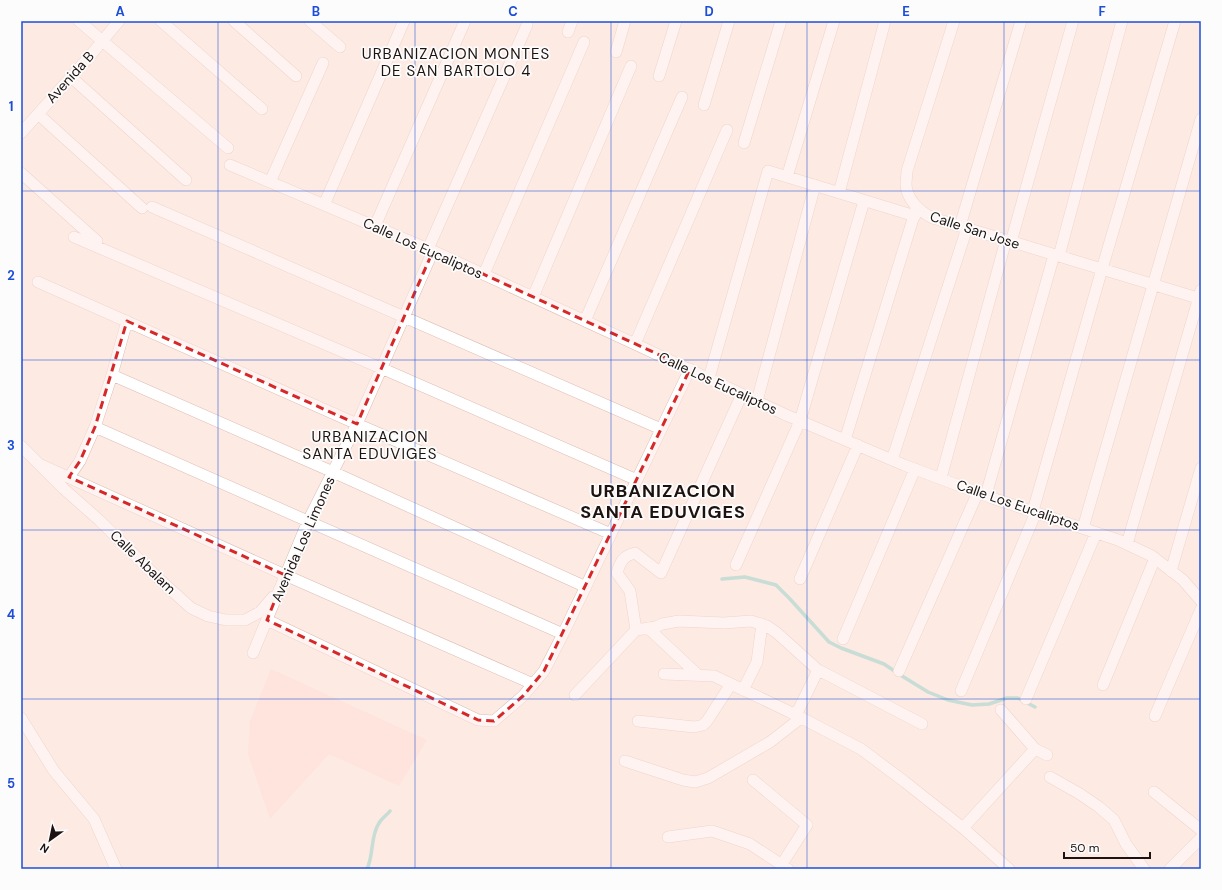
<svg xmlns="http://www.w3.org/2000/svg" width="1222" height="890" font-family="'DM Sans',sans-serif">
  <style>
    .built { fill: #feded3 }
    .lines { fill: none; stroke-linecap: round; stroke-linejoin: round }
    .stream { stroke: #86cec4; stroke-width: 3.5 }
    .minor-casing { stroke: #dcbdb2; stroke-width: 12 }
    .minor { stroke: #fff; stroke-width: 11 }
    .marked { fill: none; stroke: #d62828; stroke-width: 3; stroke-dasharray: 8 5; stroke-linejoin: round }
    .grid { fill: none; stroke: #1d4ed8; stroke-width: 1; stroke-opacity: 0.55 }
    .labels { text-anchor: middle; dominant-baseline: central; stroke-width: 3.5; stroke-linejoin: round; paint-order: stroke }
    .street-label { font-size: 14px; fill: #1d120f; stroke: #fcfcfc }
    .neighbourhood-label { font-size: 15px; letter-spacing: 1px; fill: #1d120f; stroke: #fcfcfc }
    .district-label { font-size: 18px; font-weight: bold; letter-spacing: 1px; fill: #1d120f; stroke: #fcfcfc }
    .neatline { fill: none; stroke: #1d4ed8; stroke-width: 1.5 }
    .grid-label { font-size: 13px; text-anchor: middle; font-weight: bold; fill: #1d4ed8 }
  </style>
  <rect width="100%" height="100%" fill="#fdeae3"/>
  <path class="built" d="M271,669L427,740L399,786L329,754L270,819L248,754L250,721Z"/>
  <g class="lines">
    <path class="stream" d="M722,579L745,577L776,585L790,599L829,642L841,648L884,664L902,676L928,692L948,700L972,705L989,704L1007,698H1018L1035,707
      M367,869C374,854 370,837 379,823C382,818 387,815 390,811"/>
    <g class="minor-casing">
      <path id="minor" d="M79,21L228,148
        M161,21L262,109
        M234,21L296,76
        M310,21L340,47
        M954,21L907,171C907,175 906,180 906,184C906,199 920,212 933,218L1201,299
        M568,32L572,21
        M616,52L625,21
        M659,76L676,21
        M71,77L186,180
        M704,105L729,21
        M38,114L142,208
        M21,133L89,57L119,21
        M744,143L781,21
        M230,165L433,251L635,344L786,415L904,465L992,498L1118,540L1152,556L1183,580L1201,601
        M21,173L97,241
        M787,177L834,21
        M270,182L323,63
        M839,193L885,21
        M324,205L404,21
        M152,207L661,429
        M375,226L465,21
        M960,226L1021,21
        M74,237L381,368L637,480
        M1011,242L1073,21
        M428,249L527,25
        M1059,256L1122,21
        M484,274L584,42
        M38,282L357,424L611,534
        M533,297L631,66
        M585,321L682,97
        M635,344L727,130
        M112,375L333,472L586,587
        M709,378L768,171L915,216
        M757,401L815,185
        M95,427L563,634
        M845,440L916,209
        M21,446L64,489L99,520L158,578L191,608L208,616L226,620H245L260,612L273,597
        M892,460L967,228
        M39,464L285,575L533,684
        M69,477L80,461L95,427L112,375L127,321
        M941,478L1006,240
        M986,495L1054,255
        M1033,511L1102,269L1175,21
        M1083,528L1201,119
        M1127,544L1201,290
        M736,565L800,421L864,201
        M1171,571L1201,468
        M800,579L858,445
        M267,620L478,720L494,721L523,696L544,671L563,634L690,369
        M648,628L698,675
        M636,630L630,591L617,573C620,562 623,556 635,553L661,573L742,394
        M843,639L915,469
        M253,653L308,521L357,424L433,251
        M899,671L978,492
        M664,674L714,676L790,712L861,749L905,782L963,828L1009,869
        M1103,685L1155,558
        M743,690L757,662L762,624
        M961,691L1036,512
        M575,695L636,630L656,627L662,624L679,621L724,623L751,621L767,626L777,633L818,670L830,676L922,724
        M1026,699L1096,533
        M1001,710L1035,749L1047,755
        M796,715L818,670
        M1155,716L1201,609
        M21,718L54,771L94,819L116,869
        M638,721L694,727L703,725L707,721L731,684
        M625,761L683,780L695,782L708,778L770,742L801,718
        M1050,777L1080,794L1099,807L1114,820L1126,844L1144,869
        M753,780L807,825L782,864
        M1154,792L1201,830
        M963,828L1035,749
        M668,837L712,831L750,844L788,869
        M1170,869L1201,838"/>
    </g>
    <use href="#minor" class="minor"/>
  </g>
  <path d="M0 0H1222V890H0ZM433,251L690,369L544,671L523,696L494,721L478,720L267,620L285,575L69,477L80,461L95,427L127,321L357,424Z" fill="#fdeae3" fill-opacity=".55" fill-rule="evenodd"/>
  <path class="marked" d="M433,251L690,369L544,671L523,696L494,721L478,720L267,620L285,575L69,477L80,461L95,427L127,321L357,424Z"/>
  <path class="grid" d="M218,21V869M415,21V869M611,21V869M807,21V869M1004,21V869M21,191H1201M21,360H1201M21,530H1201M21,699H1201"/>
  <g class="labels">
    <g class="street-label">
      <text transform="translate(70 77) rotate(-48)">Avenida B</text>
      <text transform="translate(975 230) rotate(18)">Calle San Jose</text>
      <text transform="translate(423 248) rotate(24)">Calle Los Eucaliptos</text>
      <text transform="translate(718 383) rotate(25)">Calle Los Eucaliptos</text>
      <text transform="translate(1018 505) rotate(19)">Calle Los Eucaliptos</text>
      <text transform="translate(303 539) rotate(-66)">Avenida Los Limones</text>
      <text transform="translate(143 562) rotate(44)">Calle Abalam</text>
    </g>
    <g class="neighbourhood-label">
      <text x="456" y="54">URBANIZACION MONTES<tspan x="456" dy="17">DE SAN BARTOLO 4</tspan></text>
      <text x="370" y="437">URBANIZACION<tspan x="370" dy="17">SANTA EDUVIGES</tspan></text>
    </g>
    <g class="district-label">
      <text x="663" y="491">URBANIZACION<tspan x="663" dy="21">SANTA EDUVIGES</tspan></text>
    </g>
  </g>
  <rect width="1222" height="890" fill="none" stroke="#fcfcfc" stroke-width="44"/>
  <g transform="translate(50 840) rotate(213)" stroke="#fcfcfc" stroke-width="3" paint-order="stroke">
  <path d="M0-3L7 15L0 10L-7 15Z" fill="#1d120f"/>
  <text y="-6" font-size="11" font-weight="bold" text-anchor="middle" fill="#1d120f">N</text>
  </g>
  <path d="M1064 852v6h86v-6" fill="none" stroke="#1d120f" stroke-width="2"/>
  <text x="1070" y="852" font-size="12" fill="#1d120f" stroke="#fcfcfc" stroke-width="3" paint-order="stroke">50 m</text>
  <rect x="22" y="22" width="1178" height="846" class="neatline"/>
  <g class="grid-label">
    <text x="120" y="16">A</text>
    <text x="316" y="16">B</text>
    <text x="513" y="16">C</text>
    <text x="709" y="16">D</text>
    <text x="906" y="16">E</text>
    <text x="1102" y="16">F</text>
    <text x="11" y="111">1</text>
    <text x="11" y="280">2</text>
    <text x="11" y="450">3</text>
    <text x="11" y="619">4</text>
    <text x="11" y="788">5</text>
  </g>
</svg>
